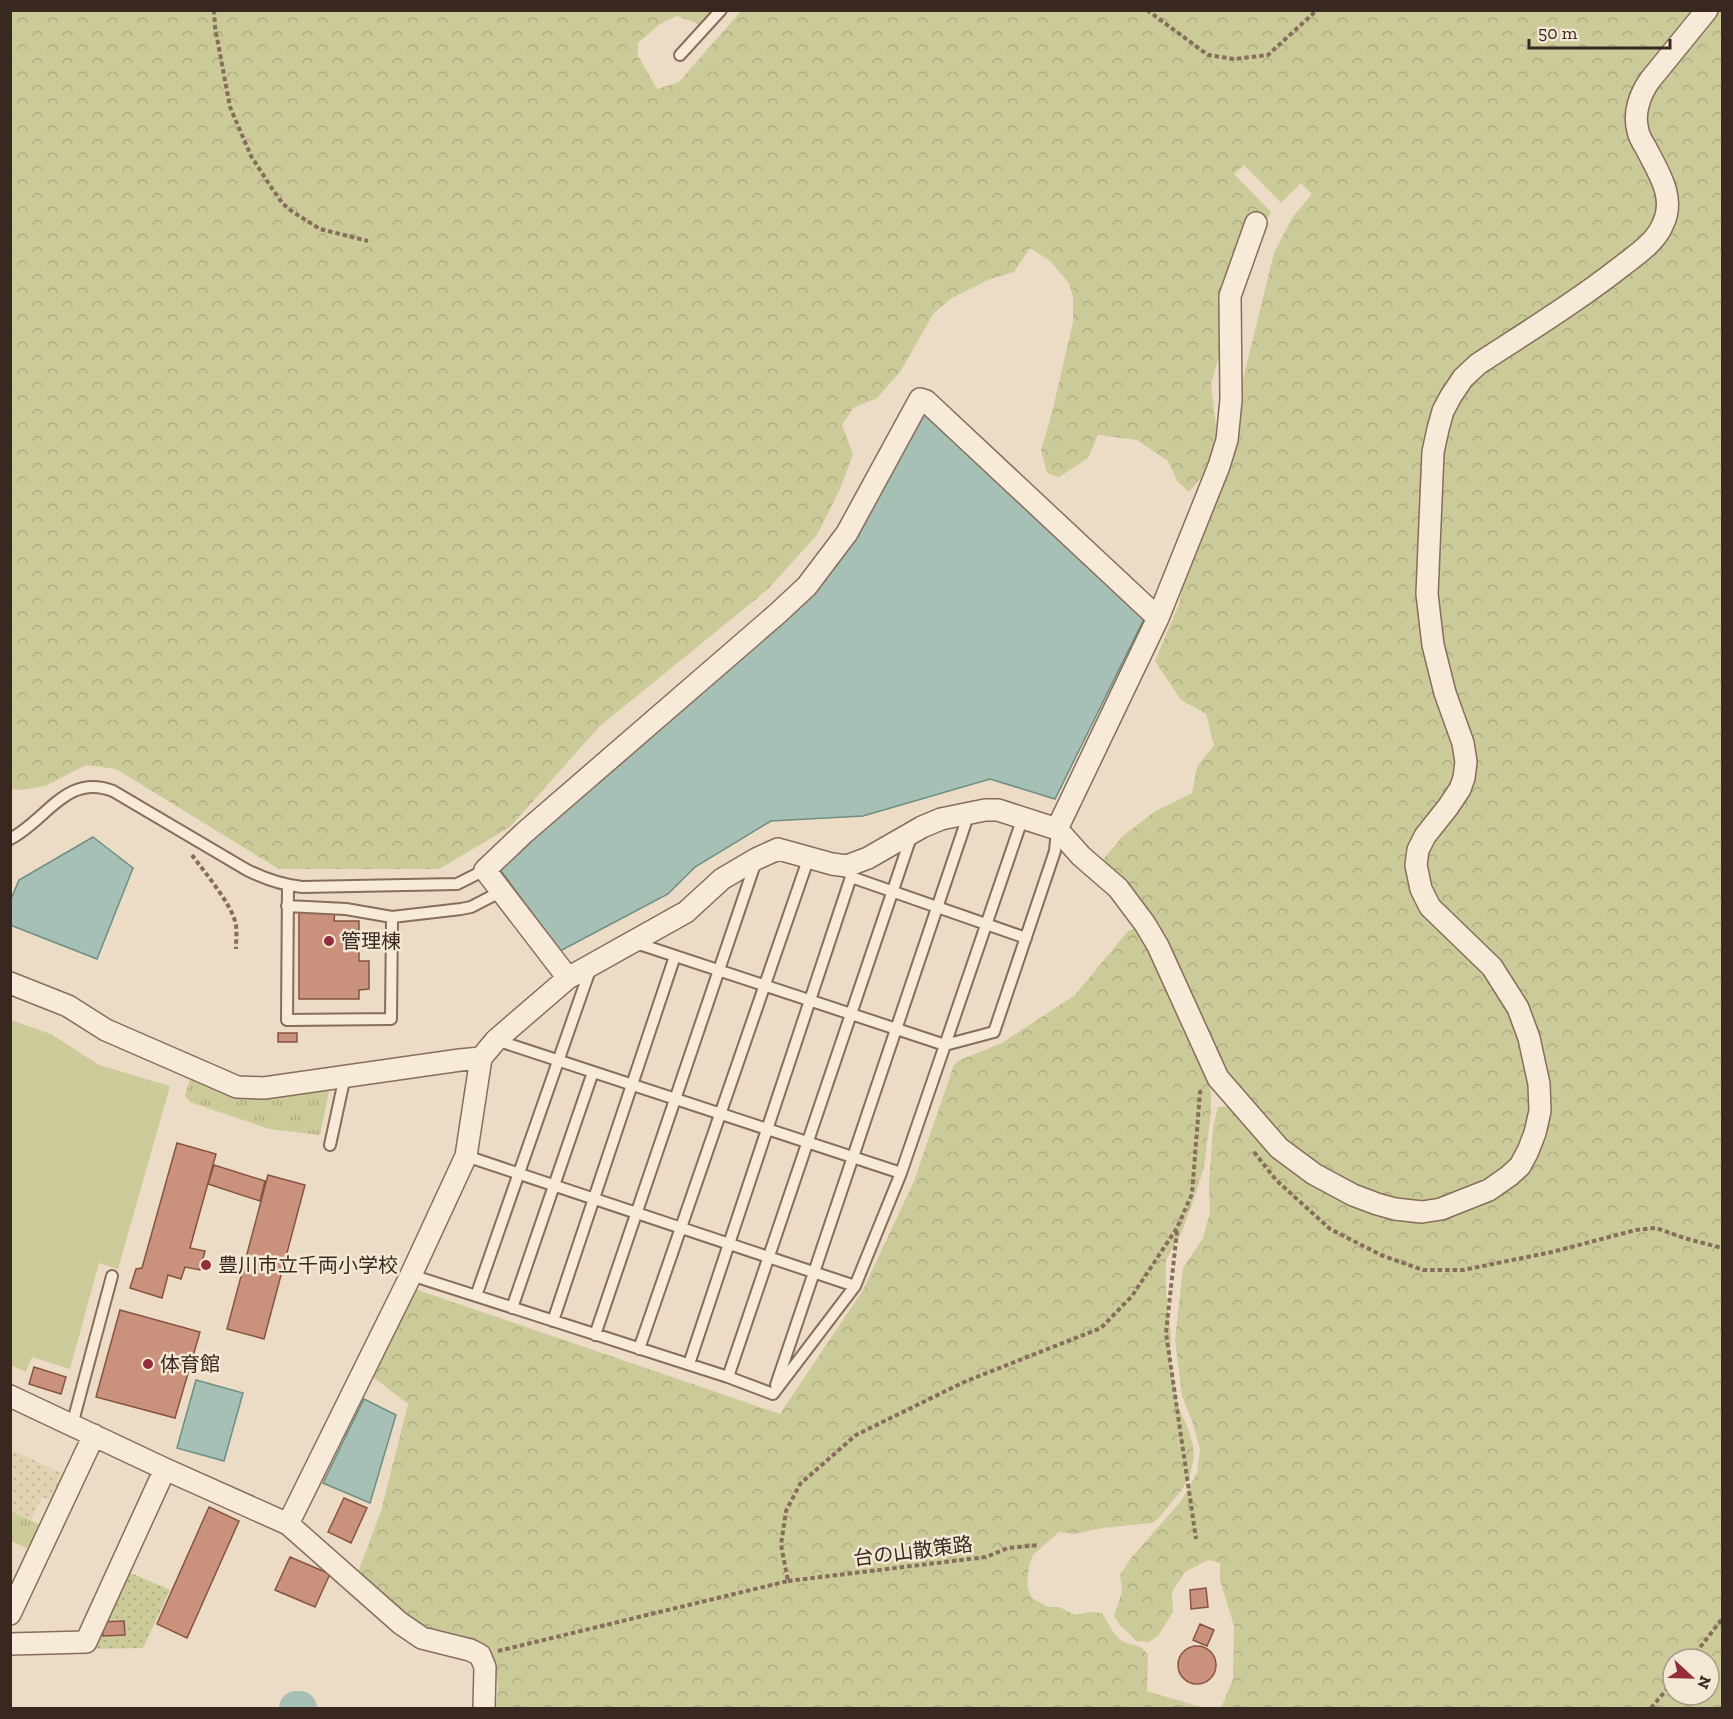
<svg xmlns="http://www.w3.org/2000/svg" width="1733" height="1719" font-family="'Zilla Slab','Noto Sans JP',serif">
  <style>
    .farmland { fill: url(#farmland-dots) }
    .grass { fill: url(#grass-tufts) }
    .forest { fill: url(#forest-crowns); fill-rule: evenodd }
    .park { fill: url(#park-dots) }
    .garden { fill: #cbca99 }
    .water { fill: #a6c0b5; stroke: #6d8e82; stroke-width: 1.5 }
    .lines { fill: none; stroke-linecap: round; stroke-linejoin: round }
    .river { stroke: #a6c0b5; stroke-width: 34 }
    .building { fill: #ca927c; stroke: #855442; stroke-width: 1.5 }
    .service-casing { stroke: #876d5b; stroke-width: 14 }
    .minor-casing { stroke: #876d5b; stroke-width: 24 }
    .path { stroke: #876d5b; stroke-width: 4; stroke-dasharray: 4.5 3; stroke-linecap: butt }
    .service { stroke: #f8ead8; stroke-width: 10 }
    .minor { stroke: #f8ead8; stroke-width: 21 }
    .poi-dot { fill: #942d3b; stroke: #f4e7d4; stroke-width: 2 }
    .labels { text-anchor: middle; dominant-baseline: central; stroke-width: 5; stroke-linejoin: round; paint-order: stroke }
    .poi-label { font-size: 20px; fill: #38281f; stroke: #f4e7d4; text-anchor: start }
    .street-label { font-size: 20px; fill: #38281f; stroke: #f4e7d4 }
  </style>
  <defs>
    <pattern id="farmland-dots" width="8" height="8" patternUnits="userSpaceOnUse" patternTransform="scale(1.5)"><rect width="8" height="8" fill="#e2d4b2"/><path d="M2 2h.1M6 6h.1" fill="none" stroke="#c3b699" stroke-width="1.8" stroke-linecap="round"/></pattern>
    <pattern id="grass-tufts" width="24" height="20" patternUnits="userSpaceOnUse" patternTransform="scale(1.5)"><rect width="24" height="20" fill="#cbca99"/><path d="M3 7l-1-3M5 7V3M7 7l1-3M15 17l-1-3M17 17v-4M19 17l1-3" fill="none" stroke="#afae83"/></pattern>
    <pattern id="forest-crowns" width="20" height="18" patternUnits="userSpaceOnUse" patternTransform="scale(1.5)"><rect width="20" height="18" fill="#cbca99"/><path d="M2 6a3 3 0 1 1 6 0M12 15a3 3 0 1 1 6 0" fill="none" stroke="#afae83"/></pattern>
    <pattern id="park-dots" width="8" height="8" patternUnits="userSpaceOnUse" patternTransform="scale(1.5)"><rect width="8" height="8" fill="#cbca99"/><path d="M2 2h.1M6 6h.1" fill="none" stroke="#afae83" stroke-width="1.8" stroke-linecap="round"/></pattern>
  </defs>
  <rect width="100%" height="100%" fill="#eddcc5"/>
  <path class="farmland" d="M15,1451L68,1476L56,1503L42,1497L31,1520L11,1511V1454Z"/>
  <path class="grass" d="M190,1079L235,1097L326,1089L329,1092L320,1135L269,1129L190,1102L185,1096Z
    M11,1511L44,1527L33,1551L11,1541Z"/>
  <path class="forest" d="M10,11H725L705,33L696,23L677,16L660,24L638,43V56L657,89L679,82L741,11H1699L1635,91L1660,201L1651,233L1459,373L1422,512L1458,772L1410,873L1487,972L1523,1038L1532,1112L1514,1163L1481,1187L1423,1205L1360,1191L1284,1144L1229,1080L1100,863L1123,836L1154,812L1192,793L1197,767L1214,745L1206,714L1181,700L1155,661L1179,604L1190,554L1225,479L1231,462L1242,383L1274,253L1292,218L1312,194L1301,183L1281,203L1244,165L1234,174L1271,212L1256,238L1239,289L1211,384L1217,435L1213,464L1189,492L1177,481L1168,461L1137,440L1098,435L1088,458L1059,477L1047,473L1041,450L1052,413L1073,322V297L1069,283L1049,260L1030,248L1014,272L990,279L952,298L934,313L900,372L877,398L853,408L842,425L853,454L840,489L817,535L767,590L600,726L510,827L439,869H279L116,769L86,765L45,786L20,790L11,789Z
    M1716,11H1722V1708H1221L1233,1679L1234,1626L1220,1580V1563L1208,1560L1185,1572L1172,1592L1173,1612L1158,1636L1149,1642L1137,1641L1121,1626L1114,1616L1122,1592L1120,1575L1131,1558L1181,1501L1197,1473L1200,1449L1192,1421L1182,1396L1175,1339L1183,1268L1203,1238L1210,1212L1209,1184L1213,1128L1218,1107L1233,1106L1279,1155L1426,1219L1536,1150L1535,1035L1433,899L1423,857L1466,794L1451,689L1434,595L1445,422L1469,381L1670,225L1643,121L1649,95ZM1673,1659H1709V1695H1673Z
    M1137,927L1151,950L1209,1079L1211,1093V1112L1204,1167L1197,1190L1182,1232L1166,1260V1294L1171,1337L1170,1358L1178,1406L1188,1429L1193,1445L1194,1457L1190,1475L1181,1491L1158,1519L1152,1523L1103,1528L1074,1534L1059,1532L1033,1555L1029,1566L1027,1586L1032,1598L1048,1607H1059L1075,1615L1089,1612L1102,1613C1107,1621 1114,1636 1122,1641C1134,1647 1137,1642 1148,1654L1147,1691L1204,1708H496L498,1686L495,1661L484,1646L413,1626L357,1575L381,1511L408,1404L369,1374L412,1288L780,1414L863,1290L914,1181L954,1065L960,1060L1002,1043L1075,995L1128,931Z"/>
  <path class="park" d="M124,1570L170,1590L143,1648L89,1649Z"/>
  <path class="garden" d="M11,1020L51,1034L99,1065L170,1086L118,1269L99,1263L70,1369L32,1357L26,1372L11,1365Z"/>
  <path class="water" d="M922,407L1145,617L1055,799L990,779L863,816L771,821L695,867L668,894L560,951L496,864L801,602Z
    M93,837L133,868L97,959L10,925L11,899L19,880Z
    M196,1380L243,1393L224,1461L177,1448Z
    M364,1399L396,1415L370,1503L323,1483Z"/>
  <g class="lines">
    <path class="river" d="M296,1708H300"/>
  </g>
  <path class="building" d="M299,909L335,912L334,921H359V961H369V989L359,990V999H299Z
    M278,1033H297V1042H278Z
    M177,1143L216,1154L190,1248L205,1251L200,1270L185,1267L181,1279L168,1275L162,1298L130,1288L136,1269L142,1268Z
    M214,1165L265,1181L260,1201L208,1184Z
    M268,1175L305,1185L264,1339L227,1329Z
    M120,1310L200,1332L175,1418L96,1397Z
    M34,1367L66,1377L61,1394L29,1384Z
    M344,1498L367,1508L351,1543L328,1532Z
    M209,1507L239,1521L187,1638L157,1624Z
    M290,1557L330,1574L315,1607L275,1590Z
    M1206,1588L1208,1607L1191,1609L1190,1590Z
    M124,1621L125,1635L103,1636L102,1622Z
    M1200,1624L1214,1630L1207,1646L1193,1640Z
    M1178 1665a19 19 0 1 1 38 0a19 19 0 1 1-38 0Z"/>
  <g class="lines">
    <g class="service-casing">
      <path id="service" d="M680,55L721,10
        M10,839C47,820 66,773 113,791L247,870C265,879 282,885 302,887L457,884L485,870
        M849,871L851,877L1026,938
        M288,885L287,1020L391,1019L392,917
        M287,906L346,909L392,917L461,909L471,907L502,891
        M633,942L945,1045L1023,817
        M496,1040L901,1173
        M330,1145L345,1076
        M466,1156L855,1286
        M411,1275L728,1377L773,1394L855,1286L901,1173L945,1045L994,1032L1055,851L1057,829
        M476,1296L591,967
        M512,1308L593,1072
        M553,1321L675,956
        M595,1335L756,861
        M639,1349L809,857
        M689,1364L851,877
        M728,1377L912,834
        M776,1385L969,813
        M72,1425L112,1276"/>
    </g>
    <g class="minor-casing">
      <path id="minor" d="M1057,829L1158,618L1219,466L1227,440L1231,400L1230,296L1256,223
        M568,978L485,870L524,833L777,614L807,586L847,533L920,399L926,401L1158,618
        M10,983L68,1006L106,1030L237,1087L264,1088L460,1060L481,1058
        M10,1396L165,1469L288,1524L400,1623L422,1638L470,1650L480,1655L485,1667L484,1708
        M288,1524L411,1275L466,1156L481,1058L496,1040L568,978L686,912L722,879L756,859L778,849L832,864L847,866L868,858L922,827L941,819L985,810H998L1057,829L1081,856L1118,888L1145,924L1158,946L1218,1078L1279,1148L1314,1174L1353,1195L1377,1204L1395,1209L1422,1212L1441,1209L1489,1190L1509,1176L1520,1166L1528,1151L1535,1133L1540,1111L1539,1084L1529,1038L1518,1008L1492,967L1430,907L1421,889L1416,865L1418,850L1425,836L1448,807L1460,789L1464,778L1466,762L1463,743L1445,693L1433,645L1427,594L1433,452L1438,429L1443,411L1451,396L1463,378L1478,364C1527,332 1576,302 1622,266C1636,255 1656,242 1663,224C1676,197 1658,172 1646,148C1643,143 1639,137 1638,131C1633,113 1640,94 1650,80L1707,10
        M10,1614L94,1435
        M10,1644L86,1642L165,1469"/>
    </g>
    <path class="path" d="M214,10L215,27L230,107L251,156L271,187L283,204L293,212L320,229L368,241
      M1147,10L1208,55L1234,59L1268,55L1317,10
      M192,855C205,873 232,904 236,925C237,933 236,941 236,949
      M1254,1152L1276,1180L1330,1229L1381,1255L1423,1270H1463L1552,1252L1636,1230L1656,1228L1684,1238L1722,1248
      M1177,1231L1166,1333L1196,1539
      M788,1581L986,1557L1008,1548L1039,1545
      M498,1651L788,1581L781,1545L786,1511L800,1484L856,1435L964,1382L1101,1328L1132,1296L1177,1228L1192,1194L1200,1092L1204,1089
      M1691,1659L1722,1619
      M1651,1708L1673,1682"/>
    <use href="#service" class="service"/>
    <use href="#minor" class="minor"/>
  </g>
  <g class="poi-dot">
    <circle cx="329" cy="941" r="6"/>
    <circle cx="206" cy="1265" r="6"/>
    <circle cx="148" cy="1364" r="6"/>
  </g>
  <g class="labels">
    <g class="poi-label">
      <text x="341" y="941">管理棟</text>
      <text x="218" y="1265">豊川市立千両小学校</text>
      <text x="160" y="1364">体育館</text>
    </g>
    <g class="street-label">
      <text transform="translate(913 1551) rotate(-7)">台の山散策路</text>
    </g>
  </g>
  <rect width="1733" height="1719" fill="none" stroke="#38281f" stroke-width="24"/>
  <g transform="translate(1691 1677) rotate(112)"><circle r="28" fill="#f4e7d4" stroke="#a99b8c" stroke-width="1.5"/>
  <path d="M0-4.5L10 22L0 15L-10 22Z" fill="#942d3b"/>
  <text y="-9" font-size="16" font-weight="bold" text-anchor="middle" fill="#38281f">N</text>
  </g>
  <path d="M1529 39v9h141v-9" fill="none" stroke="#38281f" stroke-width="3"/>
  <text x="1538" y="39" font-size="18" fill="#38281f" stroke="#f4e7d4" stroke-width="4.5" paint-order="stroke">50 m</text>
</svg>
